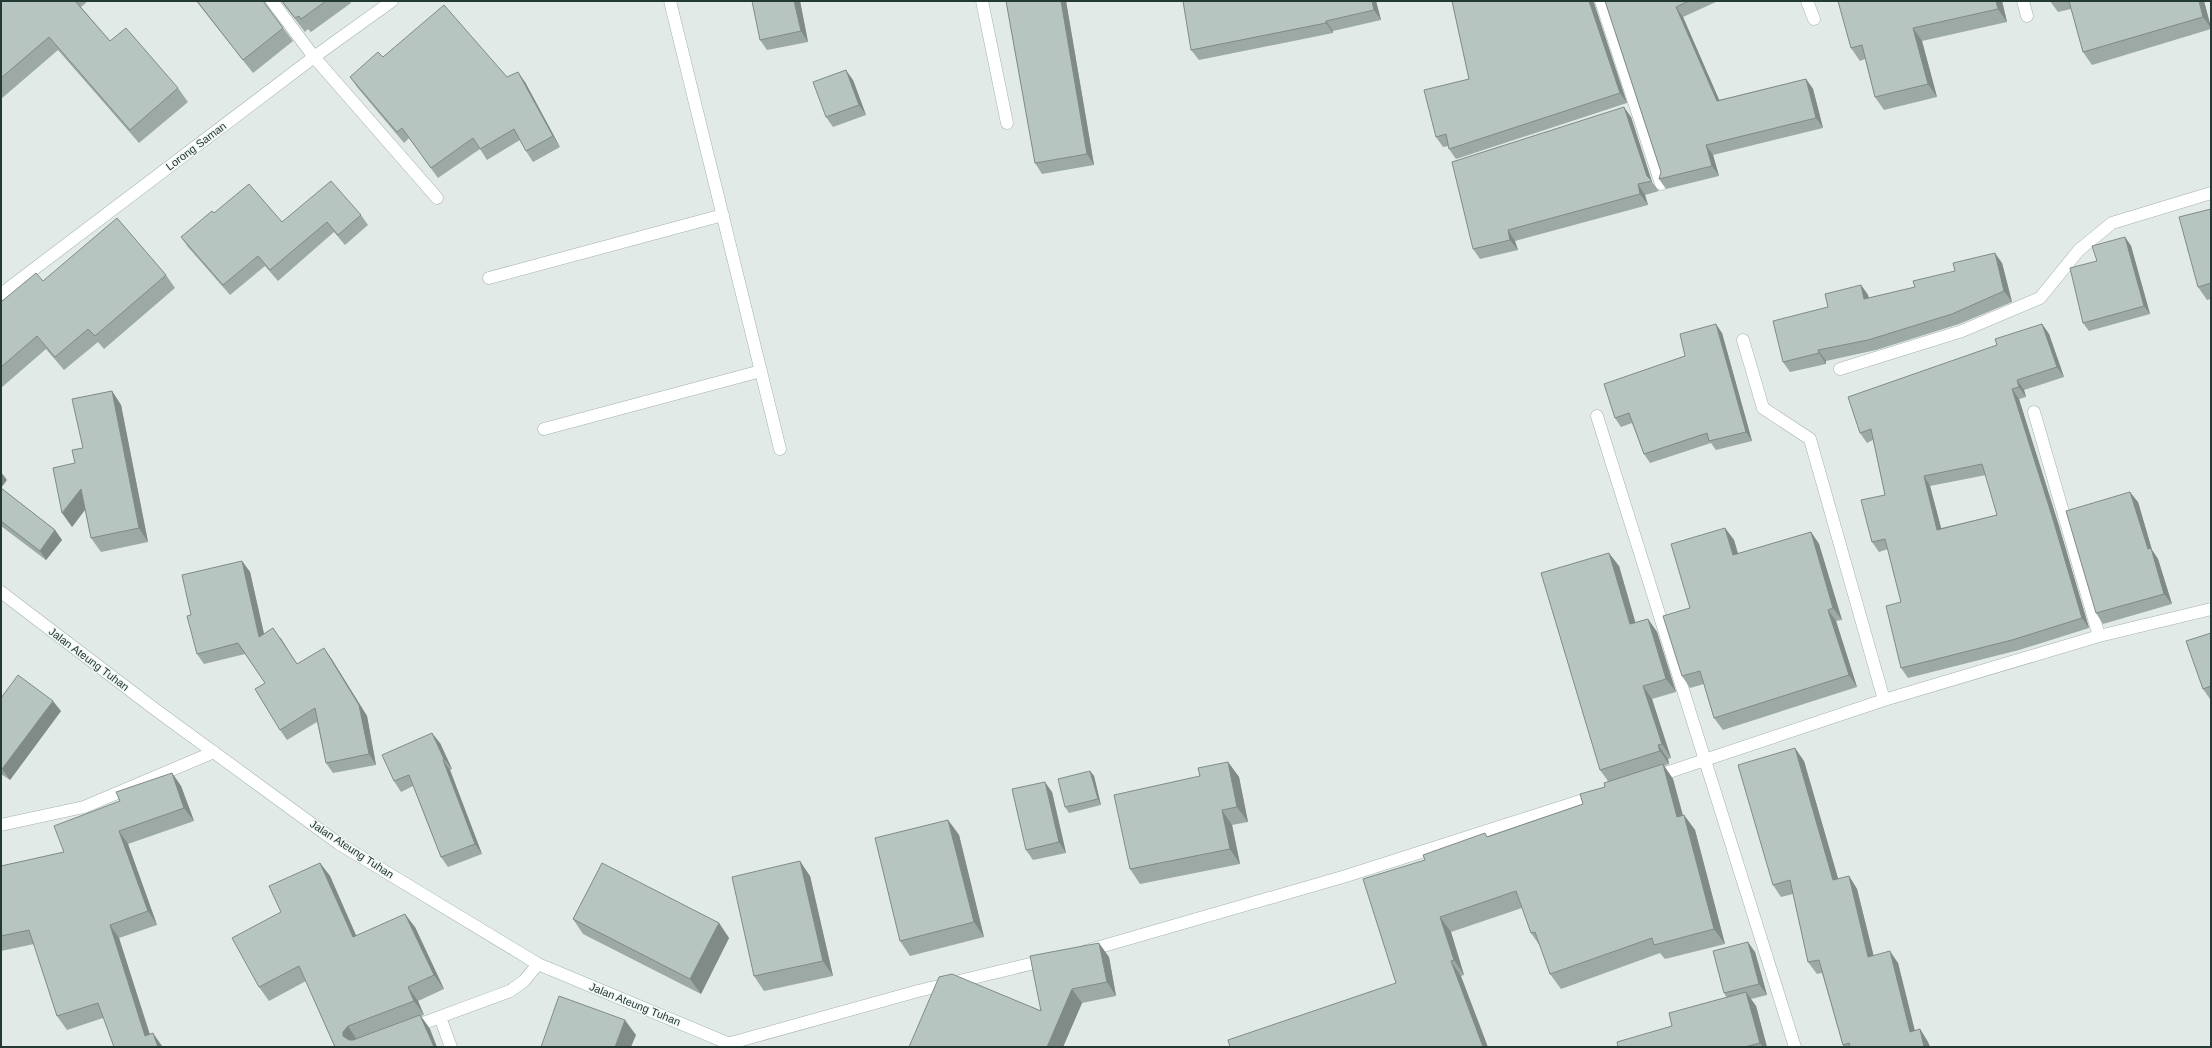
<svg xmlns="http://www.w3.org/2000/svg" width="2212" height="1048" font-family="Helvetica,sans-serif">
  <style>
    .lines { fill: none; stroke-linecap: round; stroke-linejoin: round }
    .lane-casing { stroke: #a4b1ae; stroke-width: 13 }
    .street-casing { stroke: #a4b1ae; stroke-width: 13 }
    .secondary-casing { stroke: #a1b5b0; stroke-width: 13 }
    .lane { stroke: #fff; stroke-width: 12 }
    .street { stroke: #fff; stroke-width: 12 }
    .secondary { stroke: #fff; stroke-width: 12 }
    .wall { fill: #9da9a5; fill-rule: evenodd }
    .shaded-wall { fill: #808a86 }
    .building { fill: #b7c5c0; stroke: #808a86; fill-rule: evenodd }
    .labels { text-anchor: middle; dominant-baseline: central; stroke-width: 3; stroke-linejoin: round; paint-order: stroke }
    .street-label { font-size: 11px; fill: #233936; stroke: #f2f7f5 }
  </style>
  <rect width="100%" height="100%" fill="#e1eae7"/>
  <g class="lines">
    <g class="lane-casing">
      <path id="lane" d="M314,57L437,198"/>
    </g>
    <g class="street-casing">
      <path id="street" d="M272,1L314,57
        M670,1L780,449
        M982,1L1007,123
        M1601,1L1661,184
        M1807,1L1814,19
        M2023,1L2027,16
        M489,278L723,215
        M1,294L314,57L392,1
        M1743,340L1763,408L1810,439L1884,700
        M1840,369L1962,331L2040,298L2079,250L2112,223L2211,193
        M2034,412L2099,636
        M1597,416L1795,1047
        M544,429L761,371
        M1654,777L1884,700L2099,636L2211,609
        M1,825L84,807L214,752
        M1086,951L1346,876L1596,796
        M440,1017L451,1047
        M410,1028L510,991L524,981L538,964
        M731,1043L918,991L1047,960"/>
    </g>
    <g class="secondary-casing">
      <path id="secondary" d="M1,592L156,710L338,843L538,964L737,1047"/>
    </g>
    <use href="#lane" class="lane"/>
    <use href="#street" class="street"/>
    <use href="#secondary" class="secondary"/>
  </g>
  <path class="wall" d="M1,1H88L81,7L110,41L178,88L188,102L139,143L58,50L1,99Z
    M196,1H265V4L293,41L253,73Z
    M281,1H350L351,3L311,32L308,29L305,32Z
    M800,1L808,42L767,50L760,40Z
    M1006,1H1066L1094,165L1042,174L1035,163Z
    M1376,1L1381,20L1333,31V33L1199,60L1191,50Z
    M1452,1H1594V3L1627,103L1456,159L1449,149V146L1443,147L1436,137L1469,79Z
    M1605,1H1718L1683,17L1719,100L1806,79L1813,89L1823,128L1713,155L1719,176L1666,189L1659,179L1661,172Z
    M1838,1H2002L2007,22L1922,41L1937,97L1884,110L1875,97L1865,59L1860,61L1851,48Z
    M2050,1H2204L2211,27V29L2092,65L2083,52L2071,9L2058,12Z
    M383,57L507,77L525,82L560,147L533,162L526,151L520,140L487,160L480,149L438,178L409,138L404,143L357,87L350,77Z
    M853,80L866,115L833,127L826,117Z
    M1631,117L1652,182L1659,191L1645,195L1648,205L1515,241L1518,250L1480,259L1473,249Z
    M2211,209V299L2207,300L2198,287Z
    M214,213L282,222L361,215L368,225L345,245L334,232L278,281L265,266L230,295L188,247L181,237Z
    M2125,237L2131,246L2150,314L2089,331L2083,323L2097,261Z
    M2002,263L2012,302L1959,324L1876,350L1826,361V364L1790,372L1783,362L1828,307L1861,285L1868,295L1869,298L1915,287Z
    M166,275L175,288L104,349L98,342L64,370L46,349L1,388V302L43,281Z
    M2042,324L2049,334L2064,377L2024,390L2026,397L2019,399L2059,526L2089,628L2019,650L1908,678L1901,668V602L1888,549L1879,552L1872,542L1885,495L1873,440L1867,443L1860,433L1997,345ZM1986,475L1997,515L1941,528L1930,486Z
    M1722,333L1752,441L1716,450L1711,443L1650,463L1644,454L1632,423L1621,427L1615,418L1685,356Z
    M112,391L121,405L148,542L101,552L91,538L85,510L72,527L75,463L83,448Z
    M1,488L55,530L62,540L46,560L1,526Z
    M2138,502L2152,550L2158,559L2172,604L2103,624L2096,613Z
    M1725,528L1734,540L1738,554L1811,532L1819,544L1842,620L1836,621L1857,687L1723,730L1714,718L1704,684L1690,688L1682,676L1690,608Z
    M242,561L250,572L264,634L281,638L297,664L331,658L367,716L376,765L333,773L326,763L317,722L287,740L280,730L265,683L245,654L204,664L197,654L191,615Z
    M1619,566L1635,623L1648,619L1657,632L1676,692L1652,699L1671,758L1668,759L1669,764L1664,766L1673,779L1683,815H1684L1695,830L1725,944L1665,959L1660,953L1561,989L1550,974L1540,946L1531,933L1522,908L1451,932L1464,975L1461,976L1396,983L1425,860L1488,836L1583,804L1605,787L1608,781L1600,770Z
    M2211,633V698L2210,699L2203,689Z
    M1,698L61,711L10,780L1,774Z
    M440,743L452,769L450,770L482,854L448,867L441,857L413,786L401,792L394,781Z
    M1804,761L1838,879L1849,876L1857,889L1873,955L1898,963L1915,1031L1920,1029L1928,1042L1930,1047H1844L1843,1045L1822,973L1817,974L1808,962L1793,894L1781,897L1773,885Z
    M1228,762L1239,777L1248,822L1232,825L1240,864L1140,884L1130,869L1200,776Z
    M1090,771L1094,776L1101,805L1069,813L1065,807Z
    M172,773L181,786L194,821L128,844L157,925L119,938L149,1034L162,1046L103,1018L67,1030L57,1016L34,944L1,951V866L64,852L120,801Z
    M1052,792L1066,853L1033,860L1026,850Z
    M948,820L959,835L984,937L910,956L900,941Z
    M320,863L330,876L356,936L415,927L444,989L418,1001L424,1015L421,1016L430,1029L335,1047L306,981L269,1001L259,987L281,912Z
    M810,876L833,976L764,991L754,976Z
    M573,919L719,923L729,938L701,994L583,934Z
    M1755,952L1767,995L1751,999L1756,1006L1767,1047H1618L1672,1026L1727,998L1724,993Z
    M1109,957L1116,996L1082,1003L1063,1047L1041,1011Z"/>
  <path class="shaded-wall" d="M794,1H800L808,42L801,31Z
    M1061,1H1066L1094,165L1087,154Z
    M1372,1H1376L1381,20L1374,10Z
    M1589,1H1594V3L1627,103L1620,93Z
    M1996,1H2002L2007,22L1998,9Z
    M2199,1H2204L2211,28L2203,17Z
    M1676,7L1683,17L1724,111L1717,101Z
    M1326,21L1333,31V33L1326,23Z
    M1913,28L1922,41L1937,97L1928,84Z
    M846,70L853,80L866,115L859,105Z
    M518,72L525,82L560,147L553,136Z
    M1806,79L1813,89L1823,128L1816,118Z
    M1624,107L1631,117L1652,182L1647,176Z
    M1706,145L1713,155L1719,176L1712,166Z
    M1638,184L1645,195L1648,205L1640,194Z
    M1508,230L1515,241L1518,250L1510,240Z
    M2125,237L2131,246L2150,314L2144,306Z
    M1995,253L2002,263L2012,302L2004,291Z
    M1861,285L1868,295L1871,310L1864,299Z
    M1716,324L1722,333L1752,441L1746,432Z
    M2042,324L2049,334L2064,377L2057,367Z
    M1818,350L1826,361V364L1819,353Z
    M2017,380L2024,390L2026,397L2019,387Z
    M2012,389L2019,399L2059,526L2089,628L2082,618Z
    M112,391L121,405L148,542L139,528Z
    M1,472L7,480L1,488Z
    M1924,476L1930,486L1944,539L1937,530Z
    M81,489L90,503L72,527L62,513Z
    M2130,492L2138,502L2152,550L2158,559L2172,604L2164,594L2148,549Z
    M1725,528L1734,540L1742,567L1733,555Z
    M55,530L62,540L46,560L40,551Z
    M1811,532L1819,544L1842,620L1833,608Z
    M1609,553L1619,566L1640,638L1630,624Z
    M242,561L250,572L267,647L259,637Z
    M1828,610L1836,621L1857,687L1849,675Z
    M1648,619L1657,632L1676,692L1666,679Z
    M324,648L331,658L367,716L376,765L369,754Z
    M1643,686L1652,699L1671,758L1662,744Z
    M53,701L61,711L10,780L2,769Z
    M432,733L440,743L452,769L444,759Z
    M1658,745L1668,759L1669,764L1660,751Z
    M1795,748L1804,761L1842,892L1833,880Z
    M443,760L450,770L482,854L475,844Z
    M1228,762L1239,777L1248,822L1237,807Z
    M1663,764L1673,779L1687,832L1677,817Z
    M1090,771L1094,776L1101,805L1098,799Z
    M172,773L181,786L194,821L184,808Z
    M1045,782L1052,792L1066,853L1059,842Z
    M1222,810L1232,825L1240,864L1230,849Z
    M1684,815L1695,830L1725,944L1714,929Z
    M948,820L959,835L984,937L974,922Z
    M119,831L128,844L157,925L148,911Z
    M800,861L810,876L833,976L823,961Z
    M320,863L330,876L363,951L353,937Z
    M1849,876L1857,889L1877,969L1868,957Z
    M405,914L415,927L444,989L434,975Z
    M1440,917L1451,932L1464,975L1454,960Z
    M719,923L729,938L701,994L690,979Z
    M110,925L119,938L154,1047L145,1036Z
    M1748,942L1755,952L1767,995L1759,984Z
    M1099,943L1109,957L1116,996L1107,982Z
    M1890,951L1898,963L1918,1044L1910,1032Z
    M1451,961L1461,976L1488,1047H1483Z
    M408,987L418,1001L424,1015L414,1001Z
    M1072,989L1082,1003L1063,1047H1047Z
    M1746,992L1756,1006L1767,1047H1763L1760,1043Z
    M420,1015L430,1029L437,1047H434Z
    M625,1020L636,1035L631,1047H615Z
    M348,1026L357,1040L353,1047L343,1036V1032Z
    M1920,1029L1928,1042L1930,1047H1924Z
    M153,1033L162,1046L163,1047H158Z"/>
  <path class="building" d="M1,1H75L110,41L126,28L178,88L130,130L49,37L1,78Z
    M197,1H263L283,28L243,60Z
    M282,1H326L301,19L299,16L295,18Z
    M752,1H794L801,31L760,40Z
    M1006,1H1061L1087,154L1035,163Z
    M1183,1H1372L1374,10L1326,21V23L1191,50Z
    M1452,1H1589L1620,93L1449,149L1446,134L1436,137L1424,90L1469,79Z
    M1605,1H1689L1676,7L1717,101L1806,79L1816,118L1706,145L1712,166L1659,179L1661,172Z
    M1838,1H1996L1998,9L1913,28L1928,84L1875,97L1862,45L1851,48Z
    M2069,1H2199L2203,17L2083,52Z
    M444,5L507,77L518,72L553,136L526,151L514,129L480,149L473,138L431,168L402,128L397,132L350,77L378,52L383,57Z
    M846,70L859,105L826,117L813,82Z
    M1624,107L1647,176L1652,181L1638,184L1640,194L1508,230L1510,240L1473,249L1452,162Z
    M331,181L361,215L338,235L327,222L270,270L258,256L223,285L181,237L212,211L214,213L249,184L282,222Z
    M2211,209V283L2198,287L2179,217Z
    M117,218L166,275L95,336L88,329L55,357L37,336L1,367V302L36,273L43,281Z
    M2125,237L2144,306L2083,323L2070,268L2097,261L2092,246Z
    M1995,253L2004,291L1952,314L1868,340L1818,350L1819,353L1783,362L1773,321L1828,307L1825,294L1861,285L1864,299L1915,287L1913,281L1955,271L1953,263Z
    M1716,324L1746,432L1709,441L1707,433L1644,454L1629,413L1615,418L1604,384L1685,356L1680,334Z
    M2042,324L2057,367L2017,380L2019,387L2012,389L2052,516L2082,618L2012,640L1901,668L1886,606L1901,602L1885,539L1872,542L1861,500L1885,495L1871,429L1860,433L1848,397L1997,345L1995,339ZM1982,464L1997,515L1937,530L1924,476Z
    M112,391L139,528L91,538L81,489L62,513L53,468L75,463L72,450L83,448L72,399Z
    M1,488L55,530L40,551L1,521Z
    M2130,492L2148,549L2151,548L2164,594L2096,613L2066,511Z
    M1725,528L1733,555L1811,532L1833,608L1828,610L1849,675L1714,718L1700,671L1682,676L1663,616L1690,608L1671,544Z
    M1609,553L1630,624L1648,619L1666,679L1643,686L1662,744L1658,745L1660,751L1600,770L1541,573Z
    M242,561L259,637L273,628L297,664L324,648L359,705L369,754L326,763L315,708L280,730L255,689L265,683L238,643L197,654L187,616L191,615L182,575Z
    M2211,633V686L2203,689L2186,641Z
    M18,675L53,701L2,769L1,768V698Z
    M432,733L444,759L443,760L475,844L441,857L409,775L394,781L382,755Z
    M1795,748L1833,880L1849,876L1868,957L1890,951L1910,1032L1920,1029L1924,1047H1850L1849,1043L1843,1045L1819,960L1808,962L1790,880L1773,885L1738,765Z
    M1228,762L1237,807L1222,810L1230,849L1130,869L1114,795L1200,776L1198,768Z
    M1663,764L1677,817L1684,815L1714,929L1654,945L1652,938L1550,974L1535,932L1531,933L1516,891L1440,917L1454,960L1451,961L1483,1047H1230L1228,1040L1396,983L1363,879L1425,860L1423,855L1485,833L1487,837L1583,804L1580,794L1605,787L1604,783Z
    M1090,771L1098,799L1065,807L1058,779Z
    M172,773L184,808L119,831L148,911L110,925L145,1036L153,1033L158,1047H114L98,1003L57,1016L29,930L1,936V866L64,852L54,826L120,801L116,792Z
    M1045,782L1059,842L1026,850L1012,789Z
    M948,820L974,922L900,941L875,838Z
    M800,861L823,961L754,976L732,877Z
    M320,863L353,937L405,914L434,975L408,987L414,1001L348,1026L343,1032V1036L349,1040H353L420,1015L434,1047H335L299,966L259,987L232,938L281,912L269,886Z
    M602,863L719,923L690,979L573,919Z
    M1748,942L1759,984L1724,993L1713,951Z
    M1099,943L1107,982L1072,989L1047,1047H909L939,977L952,974L1041,1011L1030,956Z
    M1746,992L1760,1043L1745,1047H1618L1617,1042L1672,1026L1669,1013Z
    M559,996L625,1020L615,1047H541Z"/>
  <g class="labels">
    <g class="street-label">
      <text transform="translate(196 146) rotate(-37)">Lorong Saman</text>
      <text transform="translate(89 659) rotate(37)">Jalan Ateung Tuhan</text>
      <text transform="translate(352 849) rotate(33)">Jalan Ateung Tuhan</text>
      <text transform="translate(635 1004) rotate(22)">Jalan Ateung Tuhan</text>
    </g>
  </g>
  <rect width="2212" height="1048" fill="none" stroke="#233936" stroke-width="4"/>
</svg>
